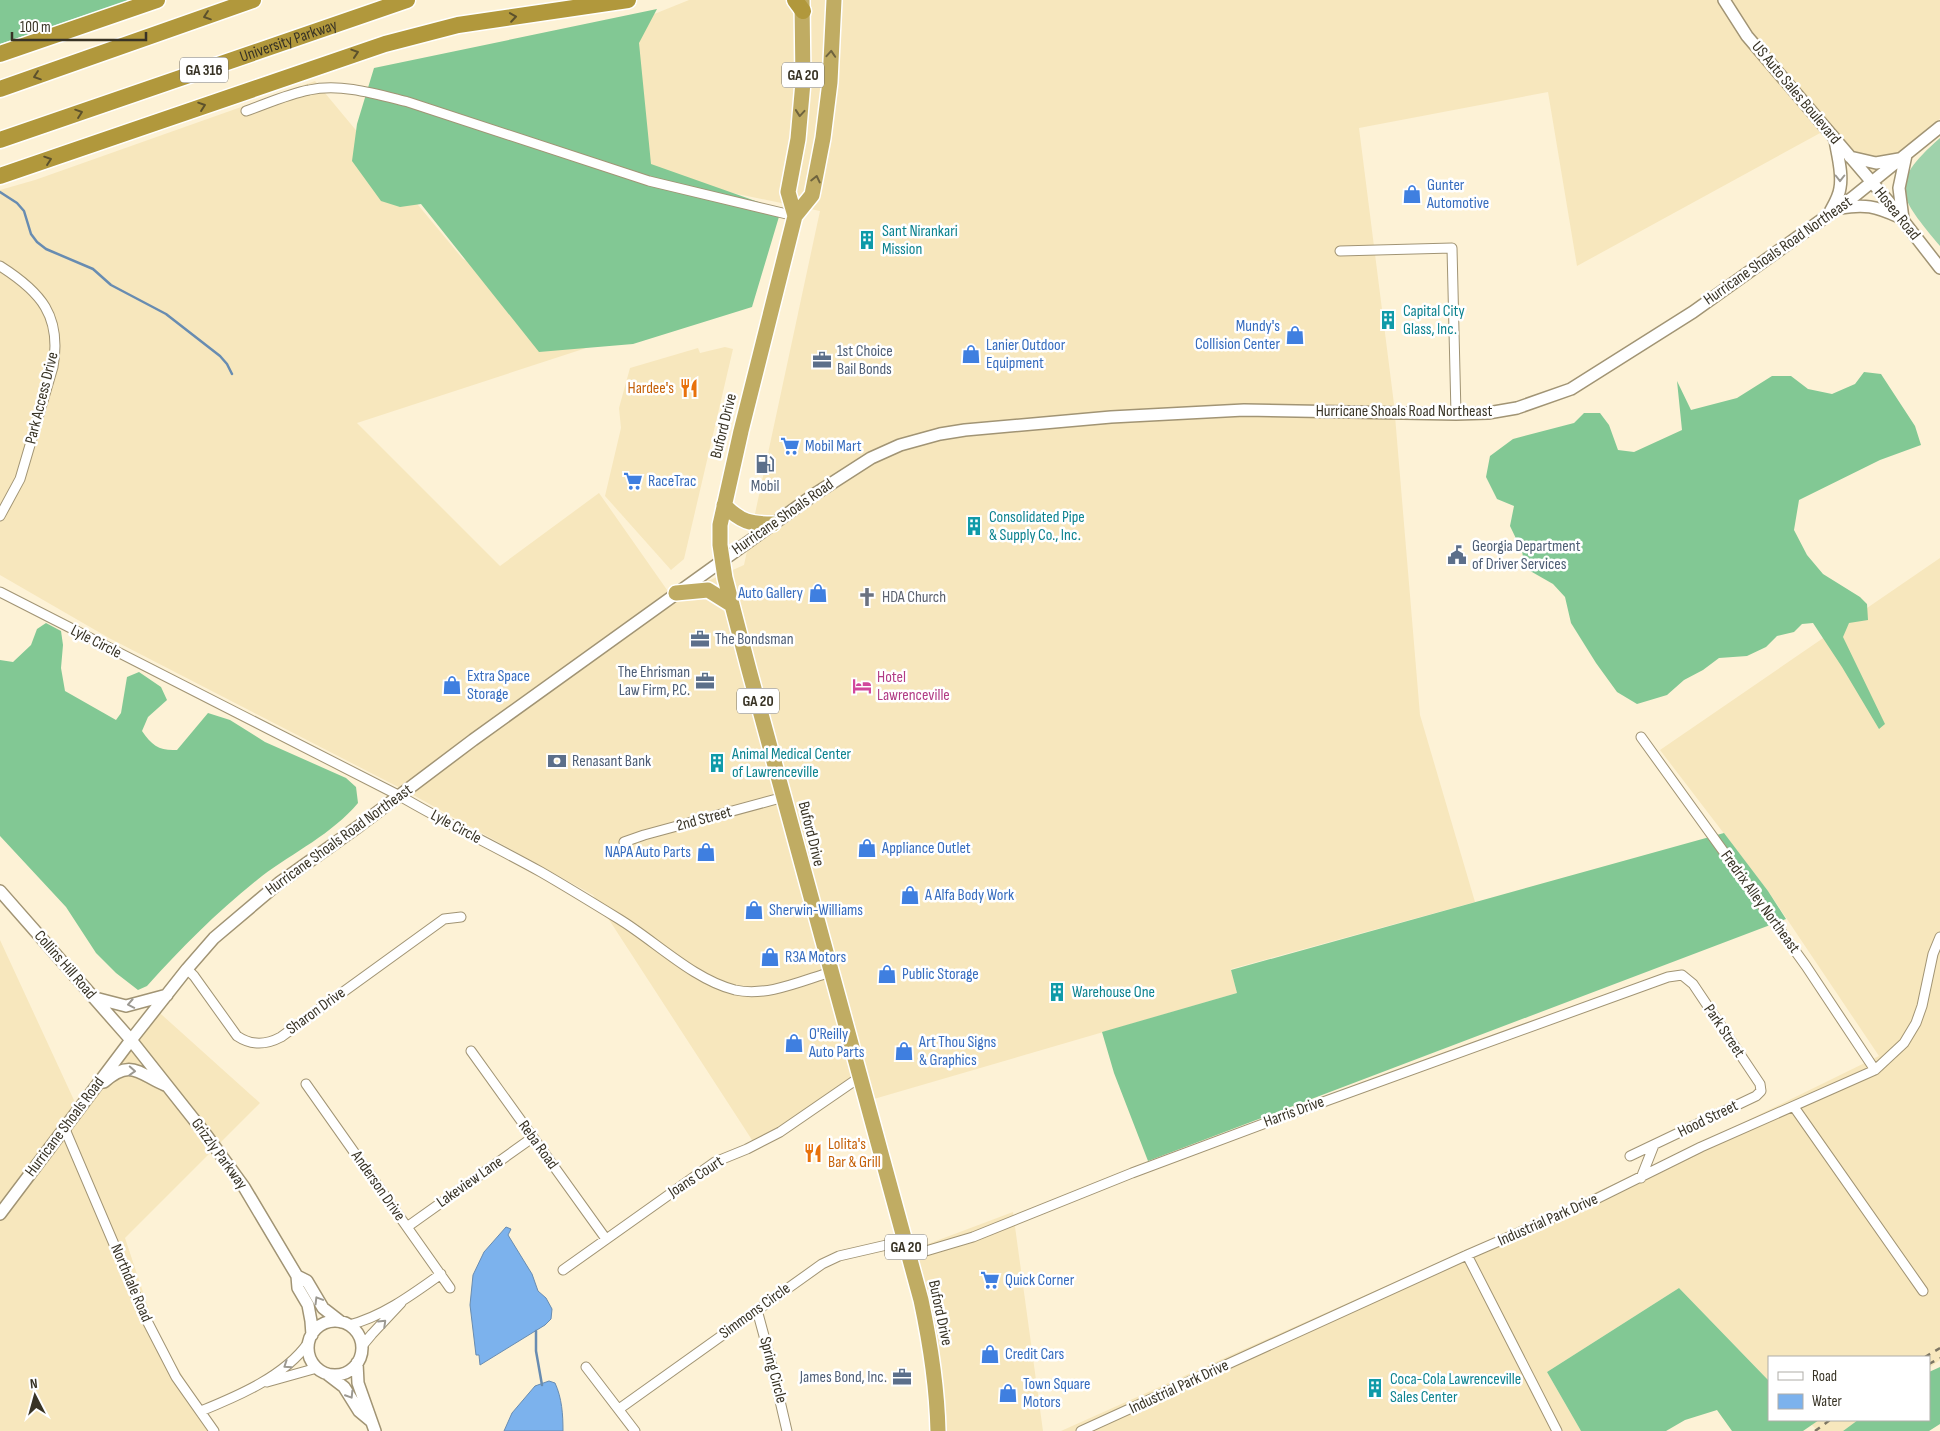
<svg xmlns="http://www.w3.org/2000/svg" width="1940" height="1431" font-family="'Sofia Sans Condensed',sans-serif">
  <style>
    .built { fill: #f7e7bd }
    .green { fill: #9fd2ab }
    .forest { fill: #82c894 }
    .water { fill: #7cb2ed; stroke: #688cb1 }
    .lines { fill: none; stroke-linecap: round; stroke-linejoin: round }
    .stream { stroke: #688cb1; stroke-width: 2.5 }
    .minor-casing { stroke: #a19474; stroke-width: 11 }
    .tertiary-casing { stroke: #a19474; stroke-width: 14 }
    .trunk-casing { stroke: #fff; stroke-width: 18 }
    .motorway-casing { stroke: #fff; stroke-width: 19 }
    .minor { stroke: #fff; stroke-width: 9 }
    .tertiary { stroke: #fff; stroke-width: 11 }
    .trunk { stroke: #c0ac63; stroke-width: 15 }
    .motorway { stroke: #b1983c; stroke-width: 16 }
    .rail { stroke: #7d7663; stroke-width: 2.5; stroke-dasharray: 6 6; stroke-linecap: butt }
    .oneway { stroke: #5c512c }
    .oneway2 { stroke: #6e633e }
    .oneway3 { stroke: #9c9992 }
    .labels { text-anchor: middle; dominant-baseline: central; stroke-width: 5; stroke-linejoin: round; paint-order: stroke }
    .shield { fill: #fff; stroke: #747066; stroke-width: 1 }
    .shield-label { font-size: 15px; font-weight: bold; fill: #383325 }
    .street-label { font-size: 16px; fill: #383325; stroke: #fff }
    .shop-label { font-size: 16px; fill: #366cbe; stroke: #fff; text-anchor: start }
    .culture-label { font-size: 16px; fill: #0d838f; stroke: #fff; text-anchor: start }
    .service-label { font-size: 16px; fill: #4e5e75; stroke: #fff; text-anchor: start }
    .food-label { font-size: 16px; fill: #c56008; stroke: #fff; text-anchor: end }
    .worship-label { font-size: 16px; fill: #5b616d; stroke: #fff; text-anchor: start }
    .hotel-label { font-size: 16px; fill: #b23c85; stroke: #fff; text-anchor: start }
  </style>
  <rect width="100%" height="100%" fill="#fdf2d6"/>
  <path class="built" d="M689,0H1940V119L1868,180L1822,132L1577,266L1548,92L1359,128L1394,404L1420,715L1475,902L1231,969L1237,993L867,1101L858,1074L754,1143L593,895L406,791L109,638L0,575V190L35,180L315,81L463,259L623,336L357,423L500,566L599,493L672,597L744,565L820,211L646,175L622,27Z
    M725,347L733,349L684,559L671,570L605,496L621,428L619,408L630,368L698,348L700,353Z
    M1940,558V1360L1929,1368V1357H1769V1381L1679,1288L1547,1372L1581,1431H1061L1650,1168L1879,1056L1768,891L1660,750Z
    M0,940L79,1111L102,1090L152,1006L260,1103L125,1238L156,1331L215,1431H0Z
    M1013,1212L1043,1431H935L912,1250Z
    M1807,1420H1858L1843,1431H1818Z"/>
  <path class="green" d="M1940,138V246C1900,197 1886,185 1940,138Z"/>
  <path class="forest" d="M0,0H130L0,44Z
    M657,9L639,43L651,164L781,210L752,307L633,344L539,352L421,204L400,207L381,201L352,161L357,124L374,68Z
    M1864,372L1881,374L1915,426L1921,445L1880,460L1799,500L1794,530L1807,555L1823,574L1860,597L1867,604L1868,620L1849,623L1843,637L1885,724L1879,729L1842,667L1813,623L1802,624L1794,632L1777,636L1766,647L1747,656L1719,658L1703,670L1684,680L1667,695L1637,704L1617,692L1596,663L1571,623L1565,597L1553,584L1525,568L1522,551L1510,526L1514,506L1497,499L1486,477L1490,456L1513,439L1574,423L1584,413H1600L1609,425L1618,450L1634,452L1682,430L1677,381L1691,410L1737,398L1772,376H1791L1808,389L1832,394L1855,384Z
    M46,623L61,631L63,645L61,668L65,691L116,720L121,713L127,677L139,672L161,687L167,700L148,717L142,731C152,746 160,751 177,750L208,713L230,720L265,742L346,778L356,787L358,803C332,834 294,852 262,876C218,911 184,945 147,986L138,990L116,973L96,953L66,907L0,836V660L13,662L31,645L37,629Z
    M1724,833L1768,891L1786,919L1148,1161L1114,1073L1102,1032L1237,993L1231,970Z
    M1679,1288L1769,1381V1420H1819L1803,1431H1732L1717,1410L1685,1420L1666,1431H1581L1547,1372Z
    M1940,1367V1424L1929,1431H1843L1858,1420H1929V1372Z"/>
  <path class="water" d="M506,1227L511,1229L508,1235L532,1274L538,1291L546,1298L552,1309L551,1319L545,1325L480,1365L479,1355H476L470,1305L473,1275L484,1252Z
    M549,1381L555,1383C562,1398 563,1415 563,1431H504L512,1413L535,1386Z"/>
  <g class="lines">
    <path class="stream" d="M0,192L17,203L24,211L31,234L37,242L46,249L93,269L111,285L166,314L220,356L227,364L232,374
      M536,1331V1351L542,1385"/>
    <g class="minor-casing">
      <path id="minor" d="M246,111C266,104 288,94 309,90C341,83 376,94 408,102L649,181L795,216
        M1340,251L1452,248L1456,414
        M0,266C41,292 62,316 53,367L20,479L0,516
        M0,592L400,796C446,823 494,846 541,872C567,887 593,903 619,919C655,941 694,980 735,990C767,997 801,981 831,972
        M1641,737L1806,966L1875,1070
        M624,842L644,835L784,797
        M187,969L194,976L237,1036C252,1046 266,1045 281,1037L444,919L461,917
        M471,1051L606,1239
        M306,1084L450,1288
        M1794,1107L1923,1291
        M64,1127L145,1317L176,1377L214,1431
        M1641,1178L1654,1145
        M407,1227L532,1138
        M1467,1255L1557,1431
        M909,1256L973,1237L1132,1173L1279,1118L1668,977L1682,975L1693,984L1760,1084L1761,1091L1756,1096L1630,1156
        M563,1270L715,1162L747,1149L780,1132L860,1077
        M757,1310L770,1358L787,1431
        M349,1325C382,1317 413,1294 441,1274
        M362,1346L372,1334L401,1303
        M586,1367L635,1431
        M267,1382L317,1368
        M619,1409L822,1264L839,1256L904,1241
        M201,1411C238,1396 285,1376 308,1343
        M1081,1431L1467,1255L1594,1200L1701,1147L1875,1070L1904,1043L1916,1023L1922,1006L1933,954L1940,937"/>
    </g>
    <g class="tertiary-casing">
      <path id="tertiary" d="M1724,0L1747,36L1888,201L1940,268
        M1850,157L1876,163L1899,159
        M1840,208C1865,204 1875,206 1899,217
        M1829,214C1833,206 1839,197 1840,188C1843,172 1837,155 1835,139
        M1903,219L1899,188L1906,155
        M0,891L131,1040L207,1136L244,1187L297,1276L298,1288L308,1305L311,1321L312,1335
        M95,998L126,1006L167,995
        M104,1082C131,1058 139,1074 165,1085
        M0,1214L131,1040L187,969L214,938L279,883L359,826L473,740L815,494L871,458L900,445L940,434L965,430L1111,417L1244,410L1456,414L1488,413L1517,408L1571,389L1693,312L1852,198L1940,127
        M297,1276L307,1281L323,1308L341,1322
        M308 1348a27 27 0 1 1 54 0a27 27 0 1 1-54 0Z
        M357,1363L358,1383L375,1431
        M327,1374L344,1387L359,1411L371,1421"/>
    </g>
    <g class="trunk-casing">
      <path id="trunk" d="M834,0L830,82L823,138L812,195L795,216L741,431L720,525V545L725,578L749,670L921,1300C930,1342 937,1387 938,1431
        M795,216L788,192L798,139L803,82L802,0
        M724,505C741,522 750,524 773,524
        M676,593L708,590L732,605"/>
    </g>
    <g class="motorway-casing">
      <g id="motorway">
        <path d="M795,0L803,11"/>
        <path d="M0,54L157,0"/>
        <path d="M0,89L253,0"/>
        <path id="s1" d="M0,140L407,0"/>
        <path d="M0,176L385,44L458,25L628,0"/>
      </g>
    </g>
    <use href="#minor" class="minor"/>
    <use href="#tertiary" class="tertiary"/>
    <use href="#trunk" class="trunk"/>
    <use href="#motorway" class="motorway"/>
    <path class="rail" d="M1925,1357L1940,1348
      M1929,1364L1940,1358
      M1815,1431L1830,1420"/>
  </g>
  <defs><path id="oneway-chevron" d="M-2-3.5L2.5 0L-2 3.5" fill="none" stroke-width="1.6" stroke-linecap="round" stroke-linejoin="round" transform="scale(1.25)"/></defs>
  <g class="oneway">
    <use href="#oneway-chevron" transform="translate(207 16) rotate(161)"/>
    <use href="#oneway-chevron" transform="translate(513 17) rotate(-8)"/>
    <use href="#oneway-chevron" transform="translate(355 53) rotate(-18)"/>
    <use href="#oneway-chevron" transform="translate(37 76) rotate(161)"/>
    <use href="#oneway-chevron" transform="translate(202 106) rotate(-19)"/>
    <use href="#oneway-chevron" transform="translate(79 113) rotate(-19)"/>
    <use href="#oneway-chevron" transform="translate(48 160) rotate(-19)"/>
  </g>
  <g class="oneway2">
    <use href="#oneway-chevron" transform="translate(831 54) rotate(-86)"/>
    <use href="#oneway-chevron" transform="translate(800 113) rotate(95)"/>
    <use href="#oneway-chevron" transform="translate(816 179) rotate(-77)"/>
  </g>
  <g class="oneway3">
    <use href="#oneway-chevron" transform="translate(1840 178) rotate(90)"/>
    <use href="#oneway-chevron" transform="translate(131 1004) rotate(169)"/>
    <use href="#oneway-chevron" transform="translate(132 1071) rotate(3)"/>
    <use href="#oneway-chevron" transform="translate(318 1300) rotate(-121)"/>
    <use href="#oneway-chevron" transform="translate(383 1323) rotate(-44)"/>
    <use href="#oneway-chevron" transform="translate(287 1365) rotate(146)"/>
    <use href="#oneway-chevron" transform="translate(350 1395) rotate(58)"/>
  </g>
  <defs>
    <g id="shop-bare" transform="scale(1.5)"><path d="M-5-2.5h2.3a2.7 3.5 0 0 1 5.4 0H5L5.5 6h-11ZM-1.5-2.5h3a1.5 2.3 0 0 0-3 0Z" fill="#3f7fe0" stroke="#fff" stroke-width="2.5" paint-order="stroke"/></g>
    <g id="building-bare" transform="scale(1.5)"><path d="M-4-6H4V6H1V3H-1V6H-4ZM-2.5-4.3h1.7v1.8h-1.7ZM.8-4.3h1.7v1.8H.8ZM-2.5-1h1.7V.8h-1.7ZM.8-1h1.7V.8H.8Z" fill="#0f9aa8" stroke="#fff" stroke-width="2.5" paint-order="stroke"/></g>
    <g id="office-bare" transform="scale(1.5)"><path d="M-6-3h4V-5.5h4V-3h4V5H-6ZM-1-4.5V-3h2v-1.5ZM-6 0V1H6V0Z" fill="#5c6f8a" stroke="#fff" stroke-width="2.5" paint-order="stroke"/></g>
    <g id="restaurant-bare" transform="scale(1.5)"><path d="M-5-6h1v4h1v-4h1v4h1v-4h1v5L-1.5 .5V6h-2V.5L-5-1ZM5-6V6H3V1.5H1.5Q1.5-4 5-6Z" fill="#e8710a" stroke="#fff" stroke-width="2.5" paint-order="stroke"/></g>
    <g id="supermarket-bare" transform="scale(1.5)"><path d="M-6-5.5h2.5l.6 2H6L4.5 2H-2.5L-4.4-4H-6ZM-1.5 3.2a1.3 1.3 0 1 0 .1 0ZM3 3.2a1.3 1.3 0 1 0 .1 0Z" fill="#3f7fe0" stroke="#fff" stroke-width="2.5" paint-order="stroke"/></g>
    <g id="fuel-bare" transform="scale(1.5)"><path d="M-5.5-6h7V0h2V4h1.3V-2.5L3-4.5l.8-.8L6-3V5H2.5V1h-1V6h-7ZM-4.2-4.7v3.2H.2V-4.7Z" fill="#5c6f8a" stroke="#fff" stroke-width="2.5" paint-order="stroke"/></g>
    <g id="civic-bare" transform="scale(1.5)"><path d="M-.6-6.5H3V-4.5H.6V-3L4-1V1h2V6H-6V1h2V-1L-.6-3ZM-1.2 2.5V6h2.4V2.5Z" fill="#5c6f8a" stroke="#fff" stroke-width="2.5" paint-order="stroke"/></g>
    <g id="church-bare" transform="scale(1.5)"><path d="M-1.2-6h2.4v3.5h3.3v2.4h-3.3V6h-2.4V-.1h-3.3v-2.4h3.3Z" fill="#6b7280" stroke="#fff" stroke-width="2.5" paint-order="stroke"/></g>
    <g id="hotel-bare" transform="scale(1.5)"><path d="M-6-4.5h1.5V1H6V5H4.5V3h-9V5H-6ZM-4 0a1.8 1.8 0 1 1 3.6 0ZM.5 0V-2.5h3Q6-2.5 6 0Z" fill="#d1479c" stroke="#fff" stroke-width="2.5" paint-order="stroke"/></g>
    <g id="bank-bare" transform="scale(1.5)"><path d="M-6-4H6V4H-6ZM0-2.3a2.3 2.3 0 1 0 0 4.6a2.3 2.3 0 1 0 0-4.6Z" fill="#5c6f8a" stroke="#fff" stroke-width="2.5" paint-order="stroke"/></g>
  </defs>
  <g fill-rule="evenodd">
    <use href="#shop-bare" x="1412" y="194"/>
    <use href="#building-bare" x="867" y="240"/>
    <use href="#building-bare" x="1388" y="320"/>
    <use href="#shop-bare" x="1295" y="335"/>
    <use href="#shop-bare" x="971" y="354"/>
    <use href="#office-bare" x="822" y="360"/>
    <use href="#restaurant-bare" x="689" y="388"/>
    <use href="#supermarket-bare" x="790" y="446"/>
    <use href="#fuel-bare" x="765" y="464"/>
    <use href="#supermarket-bare" x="633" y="481"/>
    <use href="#building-bare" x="974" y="526"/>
    <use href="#civic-bare" x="1457" y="555"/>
    <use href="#shop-bare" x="818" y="593"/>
    <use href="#church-bare" x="867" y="597"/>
    <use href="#office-bare" x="700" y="639"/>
    <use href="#office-bare" x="705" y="681"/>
    <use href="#shop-bare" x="452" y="685"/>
    <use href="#hotel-bare" x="862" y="686"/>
    <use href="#bank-bare" x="557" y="761"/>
    <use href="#building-bare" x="717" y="763"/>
    <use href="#shop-bare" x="867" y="848"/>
    <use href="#shop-bare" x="706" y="852"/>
    <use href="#shop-bare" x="910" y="895"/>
    <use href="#shop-bare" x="754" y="910"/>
    <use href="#shop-bare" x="770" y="957"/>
    <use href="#shop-bare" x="887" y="974"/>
    <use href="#building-bare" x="1057" y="992"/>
    <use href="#shop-bare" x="794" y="1043"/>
    <use href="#shop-bare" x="904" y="1051"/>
    <use href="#restaurant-bare" x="813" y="1153"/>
    <use href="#supermarket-bare" x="990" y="1280"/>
    <use href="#shop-bare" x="990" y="1354"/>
    <use href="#office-bare" x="902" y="1377"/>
    <use href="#building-bare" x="1375" y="1388"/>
    <use href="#shop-bare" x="1008" y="1393"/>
  </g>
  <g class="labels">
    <g class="shield">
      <rect x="180" y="57.5" width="48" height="25" rx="4"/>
      <rect x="782" y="62.5" width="42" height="25" rx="4"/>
      <rect x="737" y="688.5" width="42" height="25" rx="4"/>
      <rect x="885" y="1234.5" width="42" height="25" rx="4"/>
    </g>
    <g class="shield-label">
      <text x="204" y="70">GA 316</text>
      <text x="803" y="75">GA 20</text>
      <text x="758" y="701">GA 20</text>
      <text x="906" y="1247">GA 20</text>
    </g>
    <g class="street-label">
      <text stroke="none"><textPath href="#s1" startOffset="305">University Parkway</textPath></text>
      <text transform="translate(1796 93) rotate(50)">US Auto Sales Boulevard</text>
      <text transform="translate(1897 214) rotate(51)">Hosea Road</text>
      <text transform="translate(1778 251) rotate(-35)">Hurricane Shoals Road Northeast</text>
      <text transform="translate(42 398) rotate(-76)">Park Access Drive</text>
      <text x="1404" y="411">Hurricane Shoals Road Northeast</text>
      <text transform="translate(724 426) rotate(-76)">Buford Drive</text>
      <text transform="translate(783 517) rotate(-35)">Hurricane Shoals Road</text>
      <text transform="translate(96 642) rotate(27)">Lyle Circle</text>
      <text transform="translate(704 819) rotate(-15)">2nd Street</text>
      <text transform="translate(456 827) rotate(28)">Lyle Circle</text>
      <text transform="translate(811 834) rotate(76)">Buford Drive</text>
      <text transform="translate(339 840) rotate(-36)">Hurricane Shoals Road Northeast</text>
      <text transform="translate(1760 902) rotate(54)">Fredrix Alley Northeast</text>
      <text transform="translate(65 965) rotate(49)">Collins Hill Road</text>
      <text transform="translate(316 1011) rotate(-36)">Sharon Drive</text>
      <text transform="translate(1724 1031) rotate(56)">Park Street</text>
      <text transform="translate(1294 1112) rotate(-20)">Harris Drive</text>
      <text transform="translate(1708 1119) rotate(-26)">Hood Street</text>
      <text transform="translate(65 1127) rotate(-53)">Hurricane Shoals Road</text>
      <text transform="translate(538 1145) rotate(54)">Reba Road</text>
      <text transform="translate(219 1154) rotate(54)">Grizzly Parkway</text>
      <text transform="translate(696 1177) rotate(-33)">Joans Court</text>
      <text transform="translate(470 1182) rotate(-35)">Lakeview Lane</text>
      <text transform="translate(378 1186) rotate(55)">Anderson Drive</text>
      <text transform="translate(1548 1220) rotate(-24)">Industrial Park Drive</text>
      <text transform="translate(131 1283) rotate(67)">Northdale Road</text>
      <text transform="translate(755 1311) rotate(-36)">Simmons Circle</text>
      <text transform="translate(940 1313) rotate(78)">Buford Drive</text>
      <text transform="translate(773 1370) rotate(75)">Spring Circle</text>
      <text transform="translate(1179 1387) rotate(-25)">Industrial Park Drive</text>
    </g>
    <g class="shop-label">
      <text x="1427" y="185">Gunter<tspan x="1427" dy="18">Automotive</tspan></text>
      <text x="1280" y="326" text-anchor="end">Mundy's<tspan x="1280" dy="18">Collision Center</tspan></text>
      <text x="986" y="345">Lanier Outdoor<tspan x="986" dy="18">Equipment</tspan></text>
      <text x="805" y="446">Mobil Mart</text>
      <text x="648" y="481">RaceTrac</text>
      <text x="803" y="593" text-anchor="end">Auto Gallery</text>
      <text x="467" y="676">Extra Space<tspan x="467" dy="18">Storage</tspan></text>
      <text x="882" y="848">Appliance Outlet</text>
      <text x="691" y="852" text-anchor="end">NAPA Auto Parts</text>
      <text x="925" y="895">A Alfa Body Work</text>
      <text x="769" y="910">Sherwin-Williams</text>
      <text x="785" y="957">R3A Motors</text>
      <text x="902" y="974">Public Storage</text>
      <text x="809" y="1034">O'Reilly<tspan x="809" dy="18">Auto Parts</tspan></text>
      <text x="919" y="1042">Art Thou Signs<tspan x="919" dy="18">&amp; Graphics</tspan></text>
      <text x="1005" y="1280">Quick Corner</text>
      <text x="1005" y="1354">Credit Cars</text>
      <text x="1023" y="1384">Town Square<tspan x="1023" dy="18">Motors</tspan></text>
    </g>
    <g class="culture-label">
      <text x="882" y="231">Sant Nirankari<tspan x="882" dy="18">Mission</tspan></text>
      <text x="1403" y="311">Capital City<tspan x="1403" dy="18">Glass, Inc.</tspan></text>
      <text x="989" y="517">Consolidated Pipe<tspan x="989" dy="18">&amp; Supply Co., Inc.</tspan></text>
      <text x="732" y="754">Animal Medical Center<tspan x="732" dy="18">of Lawrenceville</tspan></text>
      <text x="1072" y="992">Warehouse One</text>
      <text x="1390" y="1379">Coca-Cola Lawrenceville<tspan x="1390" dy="18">Sales Center</tspan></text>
    </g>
    <g class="service-label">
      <text x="837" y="351">1st Choice<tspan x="837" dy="18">Bail Bonds</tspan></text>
      <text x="765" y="486" text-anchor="middle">Mobil</text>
      <text x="1472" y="546">Georgia Department<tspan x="1472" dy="18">of Driver Services</tspan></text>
      <text x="715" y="639">The Bondsman</text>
      <text x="690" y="672" text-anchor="end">The Ehrisman<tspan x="690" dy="18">Law Firm, P.C.</tspan></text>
      <text x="572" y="761">Renasant Bank</text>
      <text x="887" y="1377" text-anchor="end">James Bond, Inc.</text>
    </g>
    <g class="food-label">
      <text x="674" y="388">Hardee's</text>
      <text x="828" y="1144" text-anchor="start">Lolita's<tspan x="828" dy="18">Bar &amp; Grill</tspan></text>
    </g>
    <g class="worship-label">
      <text x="882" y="597">HDA Church</text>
    </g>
    <g class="hotel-label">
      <text x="877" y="677">Hotel<tspan x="877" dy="18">Lawrenceville</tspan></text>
    </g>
  </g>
  <rect x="1768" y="1356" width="162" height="65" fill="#ffffff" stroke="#afada8"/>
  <rect x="1778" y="1372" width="25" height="8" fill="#ffffff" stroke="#afada8"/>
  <text x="1812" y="1381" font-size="15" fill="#383325">Road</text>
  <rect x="1778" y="1394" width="25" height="15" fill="#7cb2ed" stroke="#afada8"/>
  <text x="1812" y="1406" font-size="15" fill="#383325">Water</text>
  <g transform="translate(35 1396) rotate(354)" stroke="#ffffff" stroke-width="4" paint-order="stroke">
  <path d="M0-4L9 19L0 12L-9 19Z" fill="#383325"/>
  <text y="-8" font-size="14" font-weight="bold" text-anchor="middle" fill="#383325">N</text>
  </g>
  <path d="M12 32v8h134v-8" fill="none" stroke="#383325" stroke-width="2.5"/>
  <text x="20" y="32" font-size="15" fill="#383325" stroke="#ffffff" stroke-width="4" paint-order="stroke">100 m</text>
</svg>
